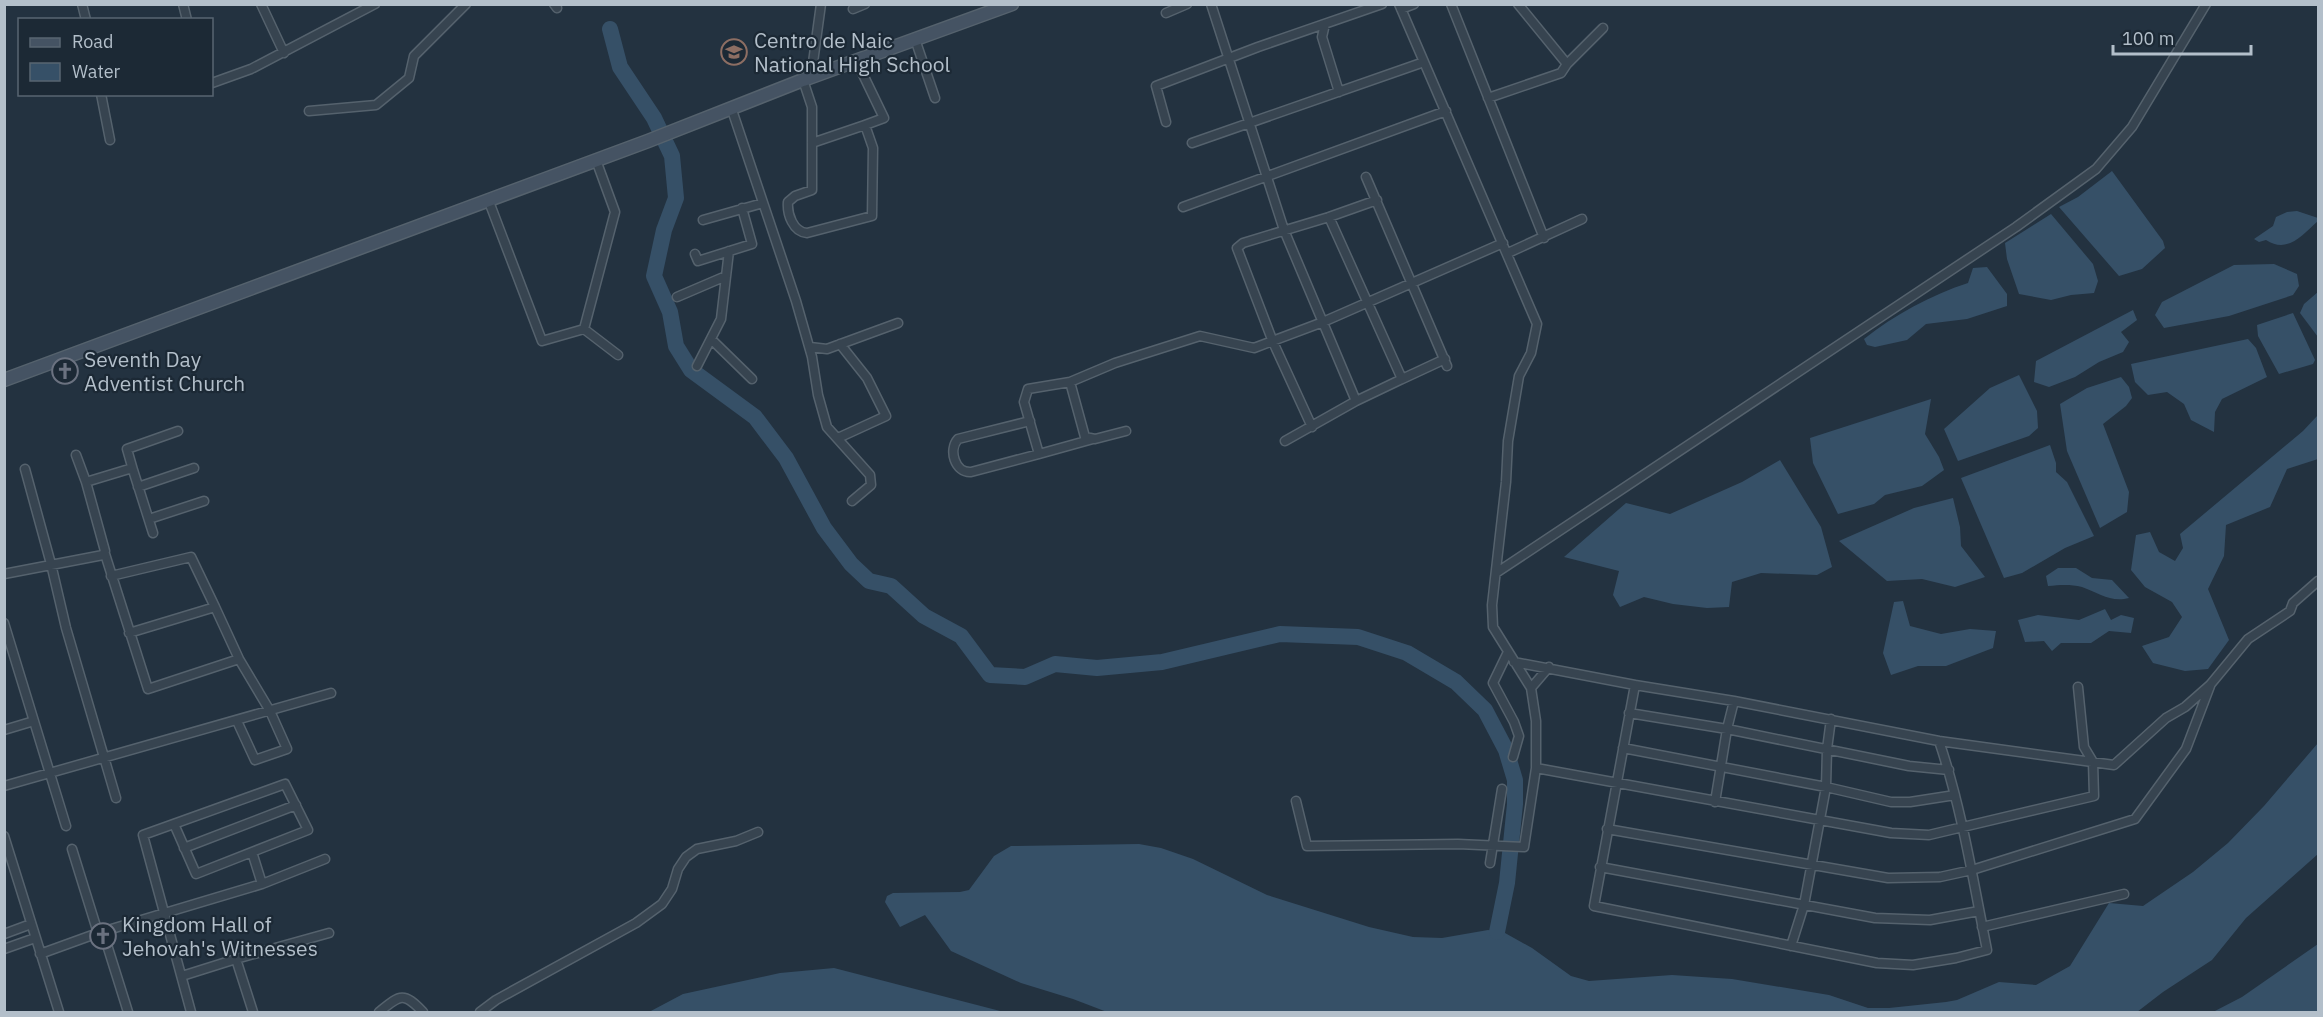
<svg xmlns="http://www.w3.org/2000/svg" width="2323" height="1017" font-family="'IBM Plex Sans',sans-serif">
  <style>
    .water { fill: #365067 }
    .lines { fill: none; stroke-linecap: round; stroke-linejoin: round }
    .river { stroke: #365067; stroke-width: 16 }
    .street-casing { stroke: #55626d; stroke-width: 11 }
    .secondary-casing { stroke: #55626d; stroke-width: 15 }
    .street { stroke: #374450; stroke-width: 8 }
    .secondary { stroke: #455363; stroke-width: 12 }
    .labels { text-anchor: middle; dominant-baseline: central; stroke-width: 4.5; stroke-linejoin: round; paint-order: stroke }
    .poi-label { font-size: 21px; fill: #b3bfca; stroke: #1c2935; text-anchor: start }
  </style>
  <rect width="100%" height="100%" fill="#233240"/>
  <path class="water" d="M2112,171L2163,241L2165,248L2142,269L2119,276L2059,207L2078,197Z
    M2297,211L2318,218V221C2302,235 2288,254 2266,240L2259,242L2254,239L2273,226L2276,217L2287,212Z
    M2051,214L2093,264L2098,281L2094,293L2071,295L2051,300L2019,294L2007,259L2005,243Z
    M2274,264L2297,274L2299,286L2293,295L2229,316L2164,328L2155,315L2162,302L2234,265Z
    M1987,267L2007,294V306L1967,319L1926,324L1907,340L1875,347L1867,345L1864,339C1894,315 1931,295 1968,283L1973,268Z
    M2318,292V337L2300,313L2304,304Z
    M2133,310L2137,320L2121,332L2129,342L2123,352L2099,362L2075,377L2049,387L2034,382L2036,361Z
    M2293,313L2315,360L2313,364L2279,374L2258,336L2257,325Z
    M2248,339L2256,348L2267,377L2222,399L2215,412L2214,432L2191,420L2184,404L2167,392L2148,395L2135,382L2131,364Z
    M2019,375L2037,411L2038,428L2029,436L1958,461L1944,429L1990,388Z
    M2121,377L2129,387L2132,398L2126,406L2103,424L2129,492L2127,512L2100,528L2067,451L2060,404L2087,388Z
    M1931,399L1925,434L1939,457L1944,470L1922,486L1885,495L1874,504L1838,514L1813,463L1810,438Z
    M2318,415V459L2287,469L2270,507L2226,525L2224,556L2208,589L2229,640L2208,669L2185,671L2153,663L2142,646L2169,637L2182,617L2172,602L2145,587L2131,570L2136,535L2150,532L2159,552L2175,561L2183,548L2180,534L2303,431Z
    M2050,445L2056,463V472L2067,482L2094,536L2065,548L2022,573L2004,578L1961,478Z
    M1780,460L1821,527L1832,567L1817,575L1761,573L1732,582L1729,607L1707,608L1673,604L1644,597L1620,607L1613,595L1619,571L1564,557L1626,503L1670,514L1742,482Z
    M1953,498L1960,527L1961,546L1985,577L1955,587L1922,579L1887,581L1839,541L1914,508Z
    M2058,568H2076L2092,578L2112,580L2129,598C2111,603 2099,593 2082,587C2070,584 2060,585 2048,586L2046,576Z
    M1903,601L1910,626L1941,634L1970,629L1996,631L1993,648L1946,666H1918L1891,675L1883,653L1894,602Z
    M2105,609L2111,620L2121,615L2134,618L2131,633L2109,631L2091,643H2061L2052,651L2044,641L2025,642L2018,620L2038,615L2079,620Z
    M2318,743V854L2246,918L2212,960L2163,992L2137,1012H1107L1073,999L1021,983L951,951L925,915L900,927L885,902L887,896L893,893L960,892L969,890L994,856L1011,846L1139,844L1161,848L1193,859L1267,895L1369,927L1413,937L1442,938L1488,930L1505,933L1532,948L1571,976L1589,981L1672,975L1732,979L1829,995L1868,1008H1889L1946,1002L1957,1000L1999,982L2036,985L2070,966L2109,903L2143,906L2193,872L2228,843L2264,806Z
    M2318,944V1012H2213L2242,997Z
    M834,968L1004,1012H649L683,994L780,973Z"/>
  <g class="lines">
    <path class="river" d="M610,29L620,67L654,118L672,156L676,198L664,230L654,276L670,312L676,346L691,370L755,417L786,458L824,528L851,564L869,581L891,586L924,616L961,636L990,675L1025,677L1055,664L1097,668L1162,662L1280,634L1358,637L1407,653L1456,682L1485,710L1506,750L1515,780V804L1507,883L1497,932"/>
    <g class="street-casing">
      <path id="street" d="M82,4L86,20
        M183,4L187,20
        M261,4L284,53
        M554,4L557,8
        M1211,4L1284,230L1356,401
        M1451,4L1544,238
        M1518,4L1567,64
        M853,9L865,4
        M1401,9L1414,4
        M1166,13L1187,4
        M1325,24L1322,37L1339,92
        M915,39L935,98
        M856,60L884,118L865,125
        M811,77L821,4
        M803,80L812,107V190L795,196L788,202C787,214 793,232 807,233L872,216L873,148L865,125L812,143
        M212,83L251,69L375,4
        M101,94L110,140
        M1488,98L1561,73L1567,64L1603,28
        M732,110L796,301L812,357L818,395L827,427L870,475L871,485L852,501
        M309,111L376,105L409,78L414,56L466,4
        M1166,122L1156,86L1258,47L1382,4
        M1192,143L1424,62
        M596,160L615,212L584,329L618,355
        M1366,177L1447,366
        M488,199L542,341L584,329
        M1183,207L1446,111
        M1329,217L1402,379L1445,359
        M703,220L763,203
        M1508,253L1582,219
        M695,254L698,261L752,244L742,208
        M677,297L726,276
        M711,339L752,379
        M810,347L827,349L898,323
        M697,366L721,319L729,251
        M1070,382L1085,437L1095,439L1126,431
        M1030,421L958,439C948,450 955,473 971,472L1039,454L1024,402L1028,389L1070,382L1115,363L1200,336L1254,348L1323,322L1503,243
        M1312,427L1273,342L1237,248L1243,243L1329,217L1377,200
        M838,438L886,416L867,378L840,344
        M1285,441L1356,401L1402,379
        M1039,454L1093,439
        M76,455L86,482
        M25,469L51,564L66,628L116,798
        M133,470L127,449L178,431
        M138,487L194,468
        M149,519L204,501
        M105,554L148,689L239,659
        M1496,573L2016,227L2096,169L2132,127L2206,4
        M4,574L103,555L105,551L86,482L129,469L133,470L153,533
        M111,576L191,557L215,607
        M4,623L66,826
        M129,633L215,607L239,659L270,711L287,749L255,760L237,721
        M1508,652L1493,683L1514,722L1519,736L1513,757
        M1514,662L1635,685L1594,906L1877,963L1913,965L1956,958L1987,950C1973,880 1962,809 1939,741
        M1635,685L1734,701L1939,741L2114,765L2166,718L2185,707L2210,685L2248,639L2290,611L2293,603L2318,581
        M1531,688L1549,667
        M1629,713L1727,729L1909,766L1949,770
        M4,730L34,721
        M1623,748L1826,787L1891,802H1910L1955,795
        M1536,768L1891,833L1929,835L2094,796L2093,762L2084,747L2078,687
        M4,786L331,693
        M1296,801L1307,846L1458,844L1524,847L1536,768V721L1531,688L1493,627L1492,605L1506,482L1508,441L1519,376L1531,353L1537,324L1399,4
        M1715,802L1727,729L1734,701
        M174,824L196,874L308,830L285,784L143,835L191,1012
        M1607,829L1888,878L1940,877L1972,870L2135,819L2186,749L2210,686
        M4,836L59,1012
        M184,848L296,805
        M72,849L98,933
        M252,852L262,884
        M1490,863L1502,789
        M1600,867L1875,918L1930,920L1979,911
        M1982,927L2124,894
        M103,932L128,1012
        M4,934L31,924
        M1791,946L1804,905L1826,787L1827,749L1831,719
        M4,949L35,938
        M40,954L98,933L262,884L325,859
        M236,959L329,933
        M182,976L236,959L253,1012
        M379,1012C400,995 403,991 423,1012
        M480,1012L496,1000L636,923L662,904L672,889L678,869L686,857L697,849L736,841L758,832"/>
    </g>
    <g class="secondary-casing">
      <path id="secondary" d="M4,380L648,141L803,80L1012,4"/>
    </g>
    <use href="#street" class="street"/>
    <use href="#secondary" class="secondary"/>
  </g>
  <defs>
    <g id="school-ring" transform="scale(1.35)"><circle r="9.5" fill="#1c2935" stroke="#8d6e63" stroke-width="1.5"/><path d="M0-5L7-2L0 1L-7-2ZM-4 1L0 2.5L4 1V4Q0 6-4 4Z" fill="#8d6e63"/></g>
    <g id="church-ring" transform="scale(1.35)"><circle r="9.5" fill="#1c2935" stroke="#6b7280" stroke-width="1.5"/><path d="M-1.2-6h2.4v3.5h3.3v2.4h-3.3V6h-2.4V-.1h-3.3v-2.4h3.3Z" fill="#6b7280"/></g>
  </defs>
  <g fill-rule="evenodd">
    <use href="#school-ring" x="734" y="52"/>
    <use href="#church-ring" x="65" y="371"/>
    <use href="#church-ring" x="103" y="936"/>
  </g>
  <g class="labels">
    <g class="poi-label">
      <text x="754" y="40">Centro de Naic<tspan x="754" dy="24">National High School</tspan></text>
      <text x="84" y="359">Seventh Day<tspan x="84" dy="24">Adventist Church</tspan></text>
      <text x="122" y="924">Kingdom Hall of<tspan x="122" dy="24">Jehovah's Witnesses</tspan></text>
    </g>
  </g>
  <rect width="2323" height="1017" fill="none" stroke="#b3bfca" stroke-width="12"/>
  <rect x="18" y="18" width="195" height="78" fill="#1c2935" stroke="#586571" stroke-width="1.5"/>
  <rect x="30" y="38" width="30" height="9" fill="#455363" stroke="#586571" stroke-width="1.5"/>
  <text x="72" y="48" font-size="18" fill="#b3bfca">Road</text>
  <rect x="30" y="63" width="30" height="18" fill="#365067" stroke="#586571" stroke-width="1.5"/>
  <text x="72" y="78" font-size="18" fill="#b3bfca">Water</text>
  <path d="M2113 45v9h138v-9" fill="none" stroke="#b3bfca" stroke-width="3"/>
  <text x="2122" y="45" font-size="18" fill="#b3bfca" stroke="#1c2935" stroke-width="4.5" paint-order="stroke">100 m</text>
</svg>
